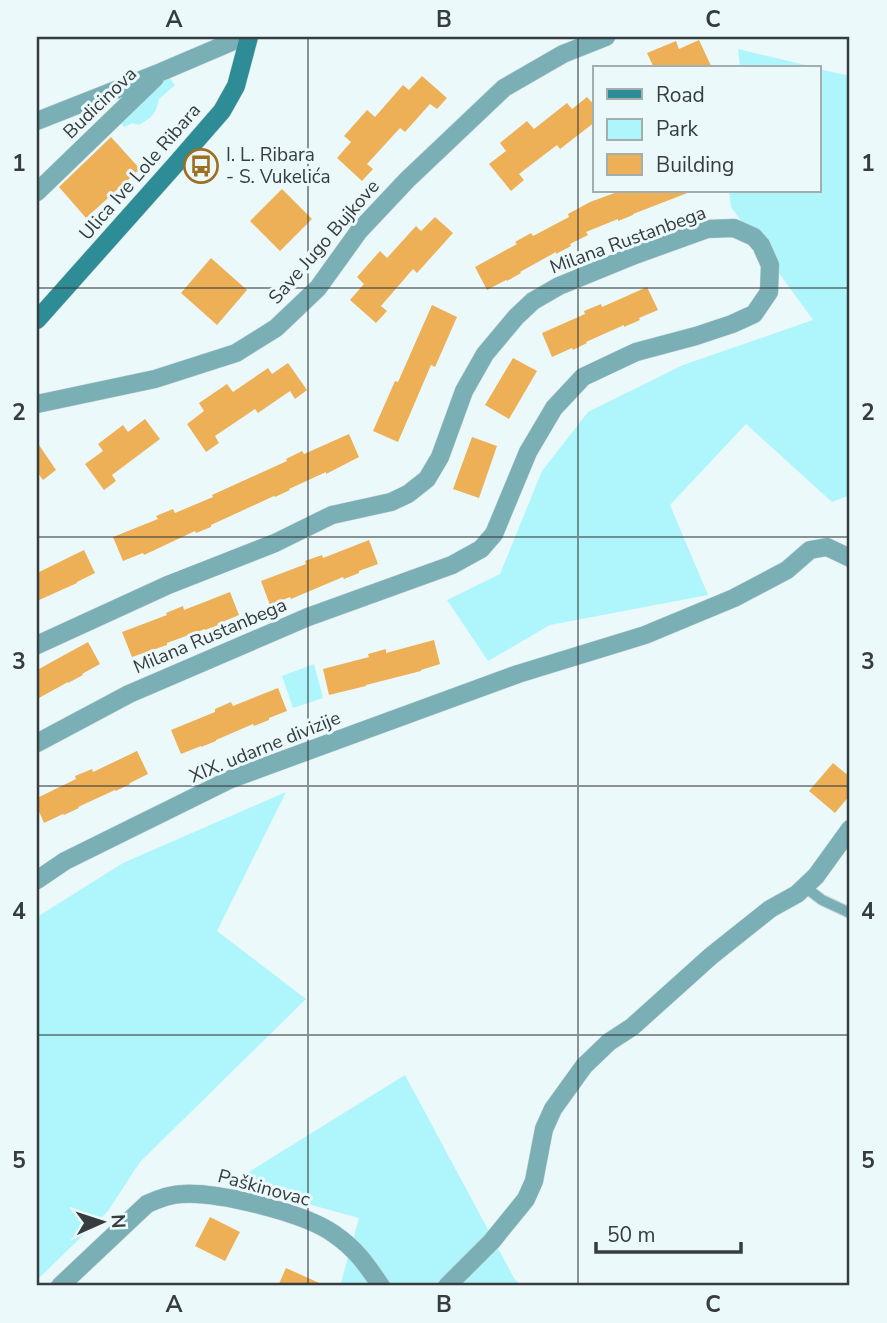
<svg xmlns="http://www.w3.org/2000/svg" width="887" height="1323" font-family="'Nunito Sans',sans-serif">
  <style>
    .green { fill: #aff5fc }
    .building { fill: #edb057 }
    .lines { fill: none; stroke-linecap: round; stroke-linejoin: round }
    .lane-casing { stroke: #c7d3d5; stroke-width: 12 }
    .street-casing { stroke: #c7d3d5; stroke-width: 19 }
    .secondary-casing { stroke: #c7d3d5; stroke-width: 19 }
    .lane { stroke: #79afb5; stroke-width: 10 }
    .street { stroke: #79afb5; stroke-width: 18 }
    .secondary { stroke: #2d8c95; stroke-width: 18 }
    .grid { fill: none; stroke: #373d3e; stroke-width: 2; stroke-opacity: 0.55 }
    .labels { text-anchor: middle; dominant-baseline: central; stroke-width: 6; stroke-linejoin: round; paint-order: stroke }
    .street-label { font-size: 19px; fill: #373d3e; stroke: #ebf9fb }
    .poi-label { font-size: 19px; fill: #373d3e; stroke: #ebf9fb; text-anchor: start }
    .neatline { fill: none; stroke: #373d3e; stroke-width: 2.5 }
    .grid-label { font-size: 23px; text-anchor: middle; font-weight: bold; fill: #373d3e }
  </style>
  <rect width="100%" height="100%" fill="#ebf9fb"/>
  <path class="green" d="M738,49L818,68H740Z
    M819,69L850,76V495L832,502L746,424L670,505L708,595L550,625L488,661L447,600L500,574L542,471L588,412L683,365L813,320L731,207L729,191H819Z
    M169,77L175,85L159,99C156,115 152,117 139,125L133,123L124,127L117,119Z
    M314,664L323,698L293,708L282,676Z
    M286,792L217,931L306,999L140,1162L108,1211L37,1280V917L123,863Z
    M405,1075L514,1278L521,1286H340L359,1218L231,1183Z"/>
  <path class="building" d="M699,40L712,68H654L647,53L676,41L679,49Z
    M422,76L447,98L437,109L430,104L405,132L400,128L367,164L373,169L362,181L337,158L351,142L344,136L367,110L375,117L403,85L409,90Z
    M587,97L595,106V122L560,149L557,145L519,174L524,180L511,191L489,164L506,151L500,143L527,121L534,129L567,103L572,109Z
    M111,137L140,169L86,218L59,187Z
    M282,189L312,219L280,251L250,221Z
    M620,191H689L690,192L633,214V215L618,221V219L586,232L588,235L570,244L571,246L556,254V252L520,272L521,273L507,281L506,280L487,290L475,267L517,244L515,242L531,233L533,236L569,217L568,214L590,202Z
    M435,217L453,233L417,273L413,269L381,306L387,311L376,323L350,300L364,284L357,277L380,251L387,258L416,226L421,231Z
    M211,258L247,290L217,325L181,293Z
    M647,287L658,310L639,318L640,320L624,327V325L586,342L587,343L573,350L572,348L552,357L542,333L585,314L584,311L601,304L602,307Z
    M432,305L457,317L435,367L431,365L398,442L373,431L395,381L398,382Z
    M513,358L537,371L509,419L485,405Z
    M288,363L307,390L295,399L290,391L258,413L255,409L215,436L219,443L206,452L187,424L204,411L199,403L227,384L233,392L268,368L272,374Z
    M145,419L160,439L112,475L116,481L104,490L85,464L103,451L98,444L123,425L128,432Z
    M349,434L359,457L326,474V472L289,489L290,490L275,497L274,496L211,525V527L196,533L195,531L144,555L143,553L123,561L113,537L158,519L156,516L173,509L175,513L213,497L212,495L287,461L286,459L302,451L304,454Z
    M472,437L497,446L479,498L453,489Z
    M37,442L56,470L43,480L37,472Z
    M369,540L378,564L359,571V573L344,579L343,577L291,599L290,597L270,605L261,581L306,564L305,561L322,555L323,558Z
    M84,550L95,573L77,582V583L37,601V573Z
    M230,592L239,615L220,623L221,624L205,630V629L167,643V645L132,657L122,632L167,615L166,613L183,606L184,610Z
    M434,640L440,664L421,670V671L366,685V686L329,695L323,669L369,657L368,654L386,649V653Z
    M88,642L100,664L82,674L83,675L68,683V682L37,699V670Z
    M278,688L287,711L269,718V720L254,726L253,724L216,740V741L201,747V746L181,754L171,730L215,712V709L231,702L233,706Z
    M137,751L148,774L130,783V784L116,791L115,790L78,807L79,808L64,815L63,814L44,823L37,807V798L76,779L75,776L92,769L93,772Z
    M833,763L850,777V795L835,813L809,791Z
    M210,1217L240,1232L225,1261L195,1246Z
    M286,1268L326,1286H278Z"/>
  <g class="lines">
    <g class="lane-casing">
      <path id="lane" d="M805,887L822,900L850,913"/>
    </g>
    <g class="street-casing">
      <path id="street" d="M37,121L161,72L243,37
        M37,192L155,78
        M37,404L155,379L236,353L276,328L318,288L359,231L407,180L504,88L563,54L606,37
        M37,645L168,585L275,543L332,515L391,502L408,494L427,479L440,457L464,391L485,354L516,317L533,301L559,286L635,255L707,229L734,228L754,237L761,245L770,265L769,292L754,314L732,324L696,336L636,352L583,377L554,408L528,452L494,534L481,549L452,565L308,617L129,694L37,743
        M37,880L65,861L231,779L518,674L645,635L734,598L787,570L810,550L827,547L850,558
        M60,1286L147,1204C158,1199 170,1194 183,1194C219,1192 305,1213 334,1234C356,1249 366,1264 381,1286
        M447,1286L492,1241L526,1199L534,1181L544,1129L553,1109L584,1066L609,1042L632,1027L711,956L770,909L797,894L816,876L850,829"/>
    </g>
    <g class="secondary-casing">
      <path id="secondary" d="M37,320L175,165L222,111L236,86L249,37"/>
    </g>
    <use href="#lane" class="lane"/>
    <use href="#street" class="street"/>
    <use href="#secondary" class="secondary"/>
  </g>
  <path class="grid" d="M308,37V1286M578,37V1286M37,288H850M37,537H850M37,786H850M37,1035H850"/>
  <defs>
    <g id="bus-ring" transform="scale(1.75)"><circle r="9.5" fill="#ebf9fb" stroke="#9e6e21" stroke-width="1.5"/><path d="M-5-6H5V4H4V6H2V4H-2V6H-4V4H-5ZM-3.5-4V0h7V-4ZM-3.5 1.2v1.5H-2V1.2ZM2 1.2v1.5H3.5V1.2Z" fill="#9e6e21"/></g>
  </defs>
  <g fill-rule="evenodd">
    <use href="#bus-ring" x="201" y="166"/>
  </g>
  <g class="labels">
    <g class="street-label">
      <text transform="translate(100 103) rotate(-44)">Budicinova</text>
      <text transform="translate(140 172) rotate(-49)">Ulica Ive Lole Ribara</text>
      <text transform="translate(628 240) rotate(-20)">Milana Rustanbega</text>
      <text transform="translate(324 242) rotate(-49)">Save Jugo Bujkove</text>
      <text transform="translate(210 636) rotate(-23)">Milana Rustanbega</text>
      <text transform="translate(265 747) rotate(-22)">XIX. udarne divizije</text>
      <text transform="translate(264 1188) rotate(15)">Paškinovac</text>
    </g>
    <g class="poi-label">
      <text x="226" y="155">I. L. Ribara<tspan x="226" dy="22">- S. Vukelića</tspan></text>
    </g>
  </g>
  <rect width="887" height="1323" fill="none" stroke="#ebf9fb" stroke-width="77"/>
  <rect x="593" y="66" width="228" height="126" fill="#ebf9fb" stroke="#a3aeaf" stroke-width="2"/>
  <rect x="607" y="89" width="35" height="10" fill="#2d8c95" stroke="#a3aeaf" stroke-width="2"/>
  <text x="656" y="102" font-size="21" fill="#373d3e">Road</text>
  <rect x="607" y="119" width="35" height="21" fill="#aff5fc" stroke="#a3aeaf" stroke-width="2"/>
  <text x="656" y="136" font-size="21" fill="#373d3e">Park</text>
  <rect x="607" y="154" width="35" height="21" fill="#edb057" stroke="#a3aeaf" stroke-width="2"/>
  <text x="656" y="172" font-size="21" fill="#373d3e">Building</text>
  <g transform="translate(102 1222) rotate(87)" stroke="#ebf9fb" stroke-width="5" paint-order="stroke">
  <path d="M0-5L12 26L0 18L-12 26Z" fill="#373d3e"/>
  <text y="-10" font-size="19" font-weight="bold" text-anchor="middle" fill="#373d3e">N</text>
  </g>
  <path d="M596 1242v10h145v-10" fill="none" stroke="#373d3e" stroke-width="3.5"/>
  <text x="607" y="1242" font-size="21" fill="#373d3e" stroke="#ebf9fb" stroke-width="5" paint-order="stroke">50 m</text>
  <rect x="38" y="38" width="810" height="1246" class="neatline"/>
  <g class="grid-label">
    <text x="174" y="27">A</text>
    <text x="444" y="27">B</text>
    <text x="713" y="27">C</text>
    <text x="19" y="171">1</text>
    <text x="868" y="171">1</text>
    <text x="19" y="420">2</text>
    <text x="868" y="420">2</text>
    <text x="19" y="669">3</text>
    <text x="868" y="669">3</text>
    <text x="19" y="919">4</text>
    <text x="868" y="919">4</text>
    <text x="19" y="1168">5</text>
    <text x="868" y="1168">5</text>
    <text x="174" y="1312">A</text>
    <text x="444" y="1312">B</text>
    <text x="713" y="1312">C</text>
  </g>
</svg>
